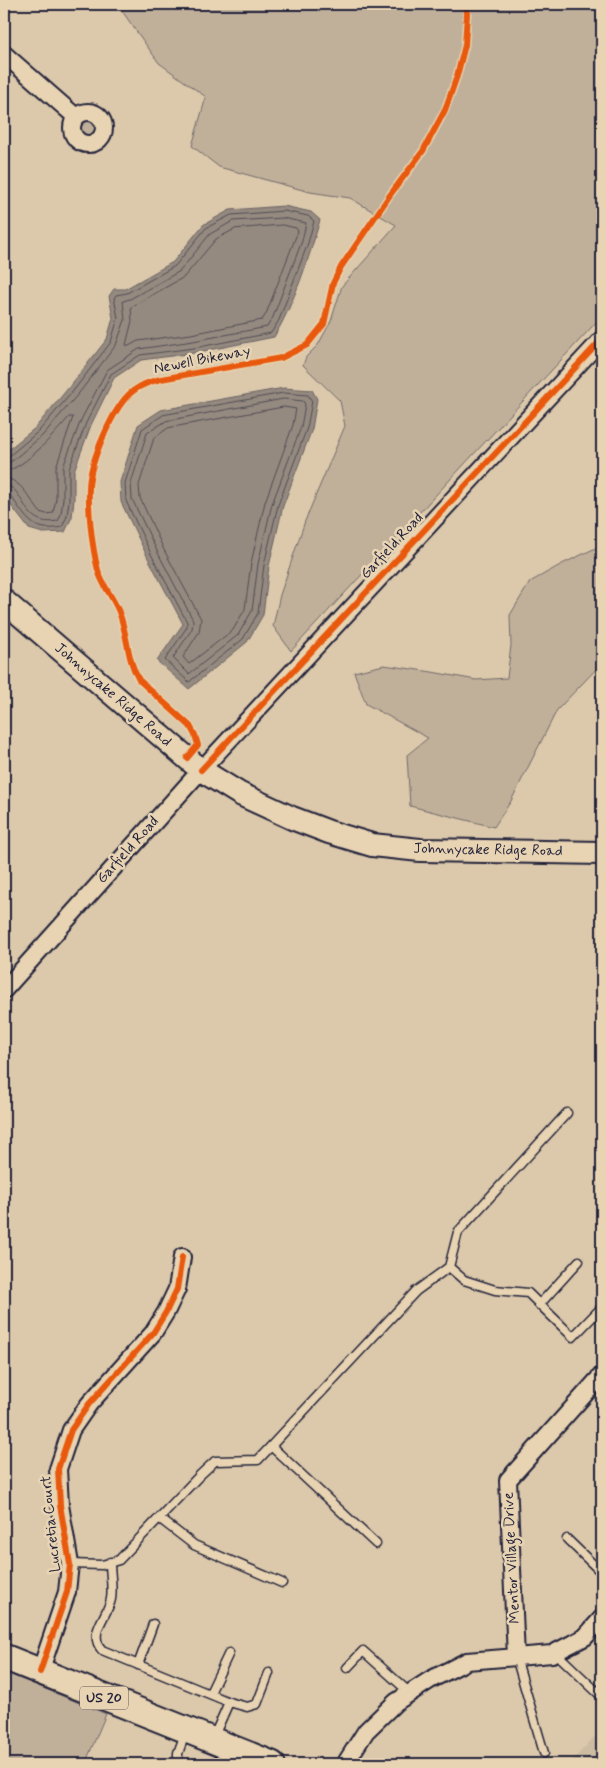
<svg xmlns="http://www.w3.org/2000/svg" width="606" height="1768" font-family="Mynerve,sans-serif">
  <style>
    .built { fill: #cdbca2 }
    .green { fill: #c0b09a; stroke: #71696a }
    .water { fill: #958a7f; stroke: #676064 }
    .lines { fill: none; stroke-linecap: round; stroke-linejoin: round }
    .shore { stroke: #504c56; stroke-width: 1 }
    .lane-casing { stroke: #22223b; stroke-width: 11 }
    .street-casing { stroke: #22223b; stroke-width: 20 }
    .secondary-casing { stroke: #22223b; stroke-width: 26 }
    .primary-casing { stroke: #22223b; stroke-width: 29 }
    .lane { stroke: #e8d4b2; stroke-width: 8 }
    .street { stroke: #e8d4b2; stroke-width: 16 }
    .secondary { stroke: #e8d4b2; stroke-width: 22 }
    .primary { stroke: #e8d4b2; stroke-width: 25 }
    .cycleway-casing { stroke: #e8d4b2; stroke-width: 9 }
    .cycleway { stroke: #e8590c; stroke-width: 6 }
    .labels { text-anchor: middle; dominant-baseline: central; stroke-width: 5; stroke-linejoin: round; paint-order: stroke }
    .shield { fill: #e8d4b2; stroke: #5d575f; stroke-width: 1 }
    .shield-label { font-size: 14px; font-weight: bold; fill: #22223b }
    .street-label { font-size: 15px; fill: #22223b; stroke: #e8d4b2 }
  </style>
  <rect width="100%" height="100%" fill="#dcc9ab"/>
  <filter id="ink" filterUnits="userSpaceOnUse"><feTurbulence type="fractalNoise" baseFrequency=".02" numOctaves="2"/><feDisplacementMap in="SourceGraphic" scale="10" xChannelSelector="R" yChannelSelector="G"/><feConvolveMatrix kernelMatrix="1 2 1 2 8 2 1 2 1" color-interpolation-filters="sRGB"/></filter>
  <g filter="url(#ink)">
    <path class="built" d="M602,1729V1764H569Z"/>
    <path class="green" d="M117,4H602V316L291,651L273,626L280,595L305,521L345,426L340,401L303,365L306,357L318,345L331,321L342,286L396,225L350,198L310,192L219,167L192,146L206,97L159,63Z
      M79 128a9 9 0 1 1 18 0a9 9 0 1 1-18 0Z
      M602,545V663L557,710L511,801L494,827L410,806L407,755L428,738L366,704L354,672L384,665L432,672L476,680L507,678L511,645L510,615L530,582L562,564Z
      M4,1672L106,1714L85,1764H4Z"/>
    <path class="water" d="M284,206L311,212L320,220C309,258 294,304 274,337L194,353L141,360L114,378L91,425L74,471V500L72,517L65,532L43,533L29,529L9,503L4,492V453L35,428L70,386L107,339L113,318L109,296L114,289H125L173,262L203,225L230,210Z
      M284,388L312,390L317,399L312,429L283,506L269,566L263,615L247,642L189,689L157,661L183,624L148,558L121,502L120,482L138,425L161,410Z"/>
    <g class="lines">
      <path class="shore" d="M283,225L296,228L298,231L266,314L262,320L191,334L138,341L129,346L126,345L132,321L131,307L184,277L216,239L235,229Z
        M284,393L308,395L312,401L307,428L278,505L264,565L258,613L243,639L189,682L165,660L187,627V622L152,556L126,501L125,483L142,429L163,415Z
        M284,399L303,401L305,404L301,427L272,504L258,564L252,611L238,635L189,674L173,658L192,629L193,620L158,553L132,499L131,483L147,433L166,421Z
        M284,407L296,409L293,425L265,502L251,563L245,609L233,630L189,664L183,657L199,632L201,619L164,550L140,498L139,485L154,438L168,428Z
        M4,457L9,456L39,431L74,390L111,342L118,318L114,298L116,295L127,293L175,266L206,228L231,215L284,211L308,216L314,221L308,243L279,320L271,333L194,348L140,355L111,374L86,423L69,469V500L67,516L62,527C35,532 29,522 15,502C11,497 11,493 4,492
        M4,463L12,461L43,435L79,393L116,345L125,320L123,301L130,299L180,271L210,234L233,221L283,218L306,223L302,241L273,317L267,327L193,341L139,349L107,370L81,420L63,467V499L61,514L58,521C20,528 27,487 4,485
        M4,471C24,470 56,432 69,417H73L56,467V499L53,513L46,514L40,512C30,500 21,479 4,478"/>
      <g class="lane-casing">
        <path id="lane" d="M567,1113L458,1232L449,1267L464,1280L495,1290L528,1293L573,1337L602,1307
          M539,1305L579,1261
          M271,1446L376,1544
          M159,1518L194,1545L282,1583
          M567,1539L602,1573
          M110,1562C110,1574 113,1588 111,1599C108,1616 87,1633 102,1650L229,1702L214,1736
          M70,1564L102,1565L119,1560L200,1475L215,1461L258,1460L416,1291L449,1267
          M555,1652L598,1693L602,1688
          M516,1657L544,1753
          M138,1665L153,1624
          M347,1668L363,1651L410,1693
          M210,1693L229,1653
          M229,1702L247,1707L257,1704L269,1673
          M181,1764L178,1762V1753L185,1734"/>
      </g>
      <g class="street-casing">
        <path id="street" d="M4,54L76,117
          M72 128a16 16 0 1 1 32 0a16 16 0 1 1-32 0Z
          M4,990L201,770L602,339
          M516,1657L508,1480L602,1375
          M40,1672L67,1592L70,1564L60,1505L58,1469L71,1430L89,1404L153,1333L166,1312L177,1289L182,1257
          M345,1764L366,1731L396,1702L430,1680L467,1661L552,1654L585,1637L602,1618"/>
      </g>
      <g class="secondary-casing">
        <path id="secondary" d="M4,601L201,770L240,794L292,818L329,832L372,845L420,850L602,853"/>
      </g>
      <g class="primary-casing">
        <path id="primary" d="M4,1657L272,1764"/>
      </g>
      <use href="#lane" class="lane"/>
      <use href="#street" class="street"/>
      <use href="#secondary" class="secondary"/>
      <use href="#primary" class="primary"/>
      <g class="cycleway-casing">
        <path id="cycleway" d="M187,758L198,745L195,735L190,726L139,680C127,660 128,637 120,615C115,599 102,586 98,570C92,547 88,511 89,487C90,462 113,406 133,391C141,385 151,381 161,379L281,358L307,345L324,324L333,283L341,267L390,195L423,151L445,110L457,76L465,45L467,14L466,4
          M201,770L602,339
          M40,1672L67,1592L70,1564L60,1505L58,1469L71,1430L89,1404L153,1333L166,1312L177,1289L182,1257"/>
      </g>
      <use href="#cycleway" class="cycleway"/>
    </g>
  </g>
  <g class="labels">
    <rect class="shield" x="80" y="1686.5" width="48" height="23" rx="4"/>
    <g class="shield-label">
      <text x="104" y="1698">US 20</text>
    </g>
    <g class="street-label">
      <text transform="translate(202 360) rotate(-11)">Newell Bikeway</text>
      <text transform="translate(392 546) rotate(-47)">Garfield Road</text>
      <text transform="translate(113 695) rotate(41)">Johnnycake Ridge Road</text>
      <text transform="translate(128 850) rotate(-48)">Garfield Road</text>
      <text transform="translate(488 850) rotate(1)">Johnnycake Ridge Road</text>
      <text transform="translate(51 1524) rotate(-96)">Lucretia Court</text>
      <text transform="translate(512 1558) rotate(-93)">Mentor Village Drive</text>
    </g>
  </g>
  <rect width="606" height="1768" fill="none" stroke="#e8d4b2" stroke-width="20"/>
  <rect x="10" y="10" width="586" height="1748" fill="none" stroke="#22223b" stroke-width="2" filter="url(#ink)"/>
</svg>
